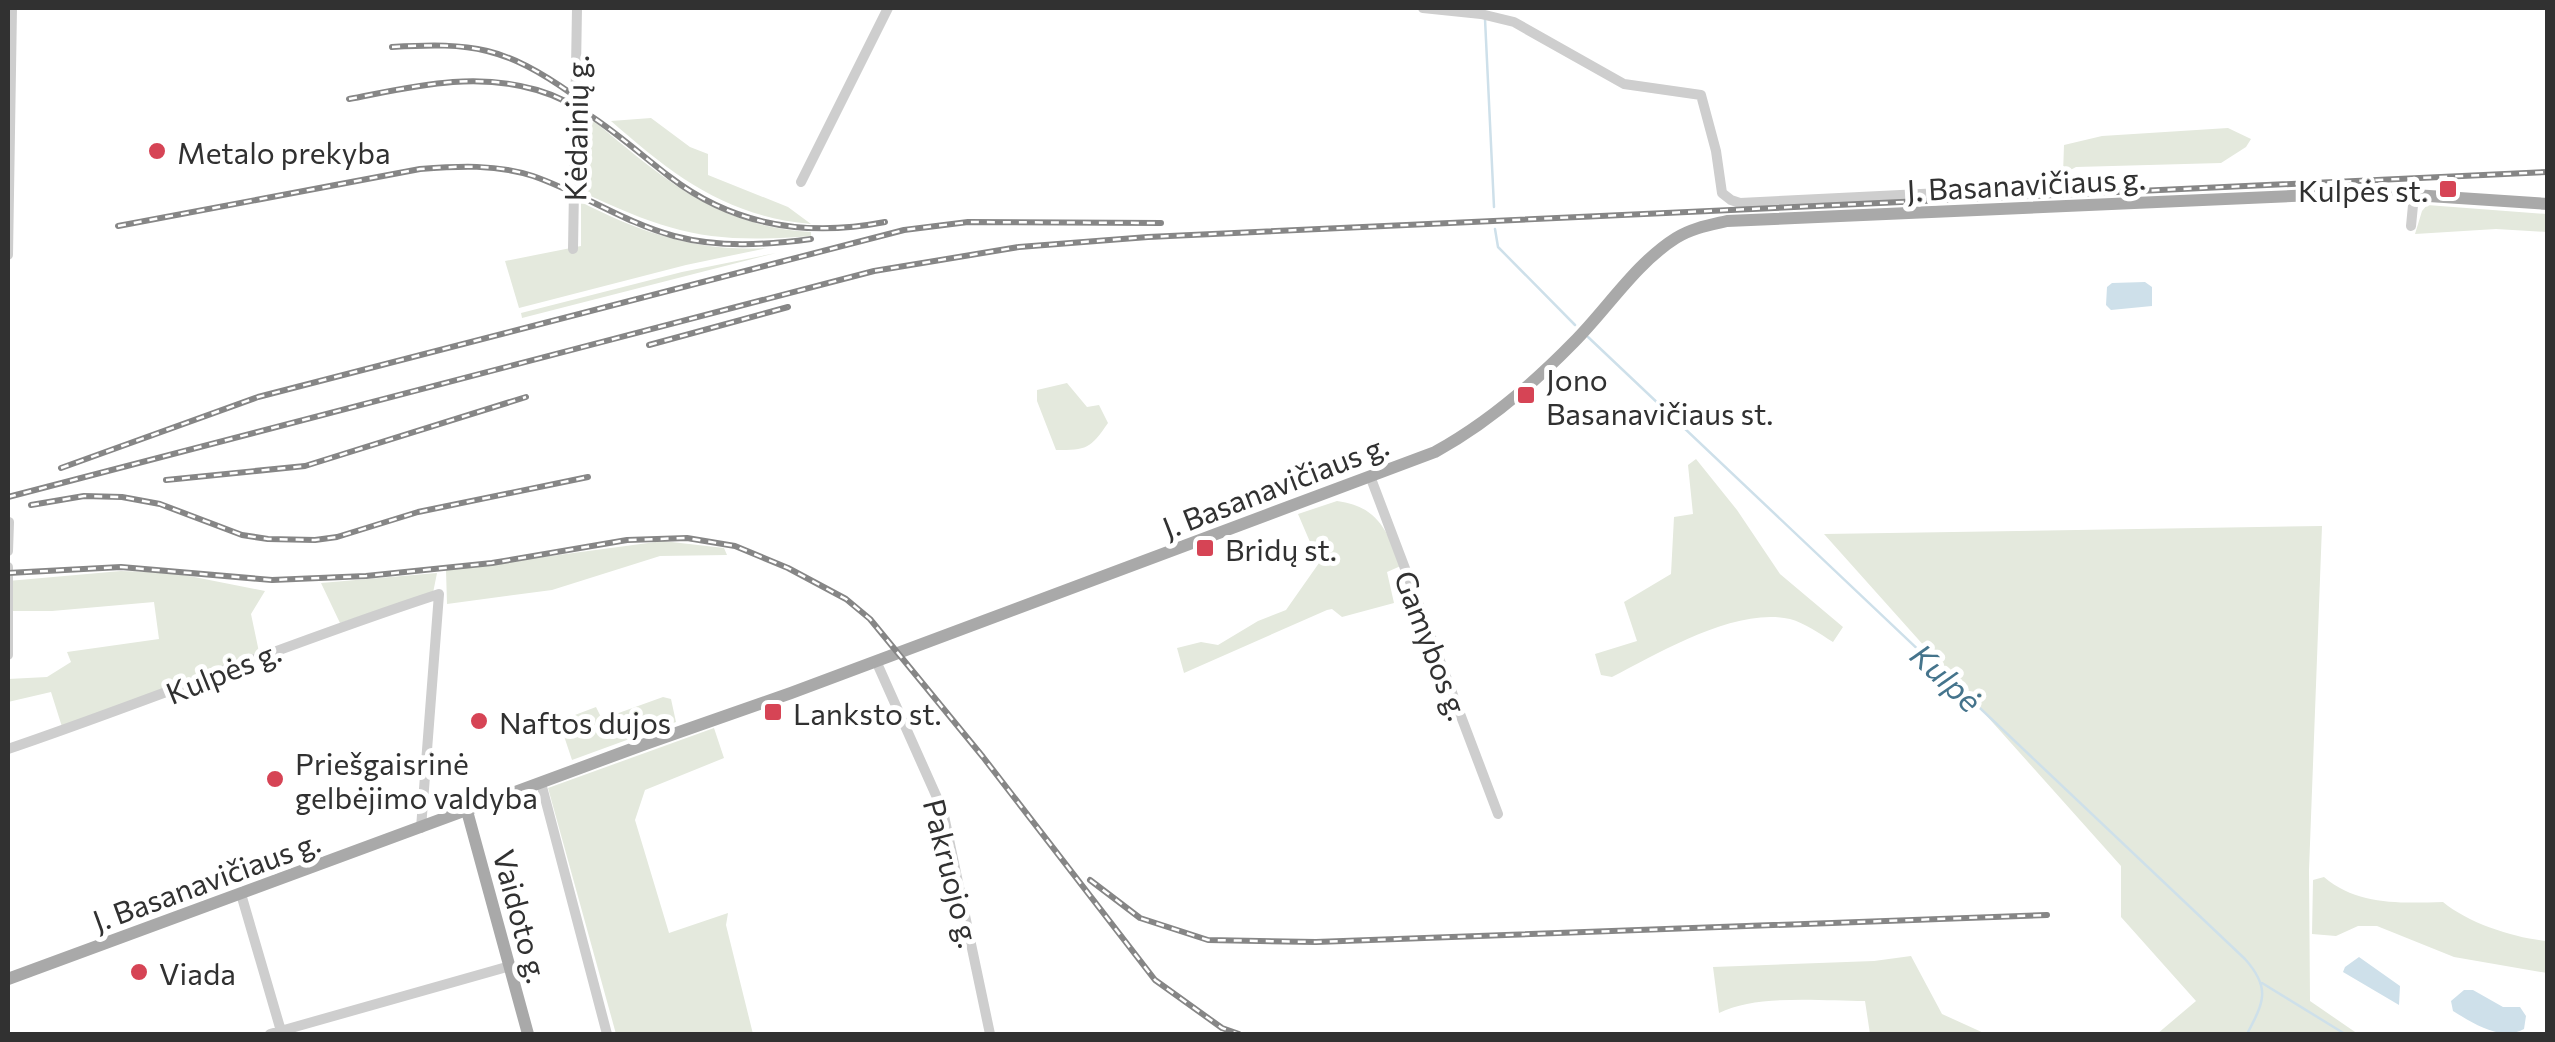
<svg xmlns="http://www.w3.org/2000/svg" width="2555" height="1042" font-family="Commissioner,sans-serif">
  <style>
    .green { fill: #e4e9dd }
    .water { fill: #cee0ea }
    .lines { fill: none; stroke-linecap: round; stroke-linejoin: round }
    .stream { stroke: #cee0ea; stroke-width: 2.5 }
    .minor { stroke: #cecece; stroke-width: 10 }
    .major { stroke: #a9a9a9; stroke-width: 12 }
    .rail-casing { stroke: #868686; stroke-width: 6 }
    .rail { stroke: #fff; stroke-width: 2.5; stroke-dasharray: 8; stroke-linecap: butt }
    .poi-dot { fill: #d64455; stroke: #fff; stroke-width: 4 }
    .labels { text-anchor: middle; dominant-baseline: central; stroke-width: 10; stroke-linejoin: round; paint-order: stroke }
    .street-label { font-size: 30px; fill: #313131; stroke: #fff }
    .poi-label { font-size: 30px; fill: #313131; stroke: #fff; text-anchor: start }
    .water-label { font-size: 32px; font-style: italic; fill: #45748c; stroke: #fff }
  </style>
  <rect width="100%" height="100%" fill="#fff"/>
  <path class="green" d="M651,118L690,147L708,154V175L788,207L811,224C725,216 674,176 611,121Z
    M595,122C665,180 716,226 811,232V236C710,244 671,234 580,191V124Z
    M2228,128L2251,139L2246,147L2221,163L2076,167L2063,174L2064,145L2102,136Z
    M581,202C641,233 698,252 767,248L686,265L519,308L505,261L581,246Z
    M2427,205L2547,214V232L2496,229L2415,234L2422,211Z
    M776,253L522,318L521,313L682,272Z
    M1067,383L1087,407L1099,405L1108,423C1090,449 1087,450 1056,450L1037,401V390Z
    M1696,459L1737,510L1780,574L1843,627L1833,642C1820,634 1805,623 1790,619C1735,607 1661,652 1612,677L1601,675L1595,654L1637,641L1624,602L1671,574L1674,517L1693,514L1688,465Z
    M1337,501C1380,507 1385,531 1403,565L1387,572L1394,603L1342,617L1332,609L1327,610L1184,673L1177,648L1201,642L1218,645L1258,621L1286,610L1319,563L1298,514Z
    M2322,526L2309,870L2310,1001L2358,1034H2157L2196,1001L2121,917V866L1824,534Z
    M663,541L724,548L727,555L660,556L552,590L447,604L446,570Z
    M121,571L174,573L265,591L251,614L259,652L63,730L51,692L8,702V679L47,677L71,662L67,652L159,639L154,602L52,611H8V581Z
    M437,573L433,593L340,623L321,583Z
    M663,697L671,699L676,722L572,760L559,721L596,707L602,719Z
    M714,728L724,758L645,790L635,820L669,933L728,913L726,925L753,1034H616L548,788Z
    M2324,877C2358,906 2401,903 2443,902C2468,923 2514,938 2547,941V973L2454,957L2377,926H2358L2336,936L2312,934L2313,880Z
    M1911,956L1942,1014L1986,1034H1870L1865,1001C1823,1001 1756,994 1719,1013L1713,967L1874,961Z"/>
  <path class="water" d="M2145,282L2152,287V306L2111,310L2106,305L2107,287L2112,283Z
    M2359,957L2400,986L2399,1005L2343,972L2345,967Z
    M2464,990H2473L2503,1007H2520L2526,1016L2524,1029C2501,1042 2473,1023 2453,1011L2451,1001Z"/>
  <g class="lines">
    <path class="stream" d="M1485,19L1494,207
      M1495,229L1498,247L1575,325
      M1588,337L2245,959C2271,988 2264,1002 2247,1034
      M2262,983L2345,1034"/>
    <path class="minor" d="M1423,8L1481,14L1514,22L1624,84L1701,95L1716,151L1722,193L1731,200L1740,203L1941,193
      M801,182L888,8
      M2411,226L2414,195
      M573,249L577,8
      M8,255L12,8
      M1370,476L1498,814
      M8,551L9,522
      M8,567V655
      M876,661L943,811L990,1034
      M8,749C152,700 294,641 439,594L421,828
      M541,783L607,1034
      M241,894L281,1031
      M270,1034L510,966"/>
    <path class="major" d="M467,811L528,1034
      M8,979L648,743L791,693L1435,452C1486,424 1533,384 1574,342C1607,309 1636,263 1676,238C1692,228 1710,225 1727,221L2314,195H2414L2548,204"/>
    <g class="rail-casing">
      <path id="rail" d="M392,47C473,42 505,47 572,94
        M349,99C412,87 473,71 537,90C588,105 628,145 670,177C734,226 808,237 885,222
        M118,226L420,169C458,166 496,164 533,176C582,193 625,223 674,236C719,248 766,245 811,239
        M649,345L788,307
        M61,468L258,397L904,230L968,222L1161,223
        M166,480L305,466L526,397
        M8,497L874,271L1019,247L1148,237L2548,172
        M31,505L84,496L122,497L160,504L242,535L268,539L315,540L337,537L418,512L588,477
        M8,573L121,567L272,580L366,576L492,563L627,540L687,538L735,546L788,568L846,599L870,619L983,757L1155,980L1222,1028L1239,1034
        M1090,880L1140,918L1208,940L1316,942L2047,915"/>
    </g>
    <use href="#rail" class="rail"/>
  </g>
  <g class="poi-dot">
    <circle cx="157" cy="151" r="10"/>
    <rect x="2438" y="179" width="20" height="20" rx="5"/>
    <rect x="1516" y="385" width="20" height="20" rx="5"/>
    <rect x="1195" y="538" width="20" height="20" rx="5"/>
    <rect x="763" y="702" width="20" height="20" rx="5"/>
    <circle cx="479" cy="721" r="10"/>
    <circle cx="275" cy="779" r="10"/>
    <circle cx="139" cy="972" r="10"/>
  </g>
  <g class="labels">
    <g class="street-label">
      <text transform="translate(575 128) rotate(-89)">Kėdainių g.</text>
      <text transform="translate(2026 183) rotate(-3)">J. Basanavičiaus g.</text>
      <text transform="translate(1275 485) rotate(-21)">J. Basanavičiaus g.</text>
      <text transform="translate(1433 645) rotate(69)">Gamybos g.</text>
      <text transform="translate(223 671) rotate(-22)">Kulpės g.</text>
      <text transform="translate(953 873) rotate(76)">Pakruojo g.</text>
      <text transform="translate(206 880) rotate(-20)">J. Basanavičiaus g.</text>
      <text transform="translate(522 916) rotate(75)">Vaidoto g.</text>
    </g>
    <g class="poi-label">
      <text x="177" y="151">Metalo prekyba</text>
      <text x="2428" y="189" text-anchor="end">Kulpės st.</text>
      <text x="1546" y="378">Jono<tspan x="1546" dy="34">Basanavičiaus st.</tspan></text>
      <text x="1225" y="548">Bridų st.</text>
      <text x="793" y="712">Lanksto st.</text>
      <text x="499" y="721">Naftos dujos</text>
      <text x="295" y="762">Priešgaisrinė<tspan x="295" dy="34">gelbėjimo valdyba</tspan></text>
      <text x="159" y="972">Viada</text>
    </g>
    <g class="water-label">
      <text transform="translate(1947 677) rotate(43)">Kulpė</text>
    </g>
  </g>
  <rect width="2555" height="1042" fill="none" stroke="#313131" stroke-width="20"/>
</svg>
